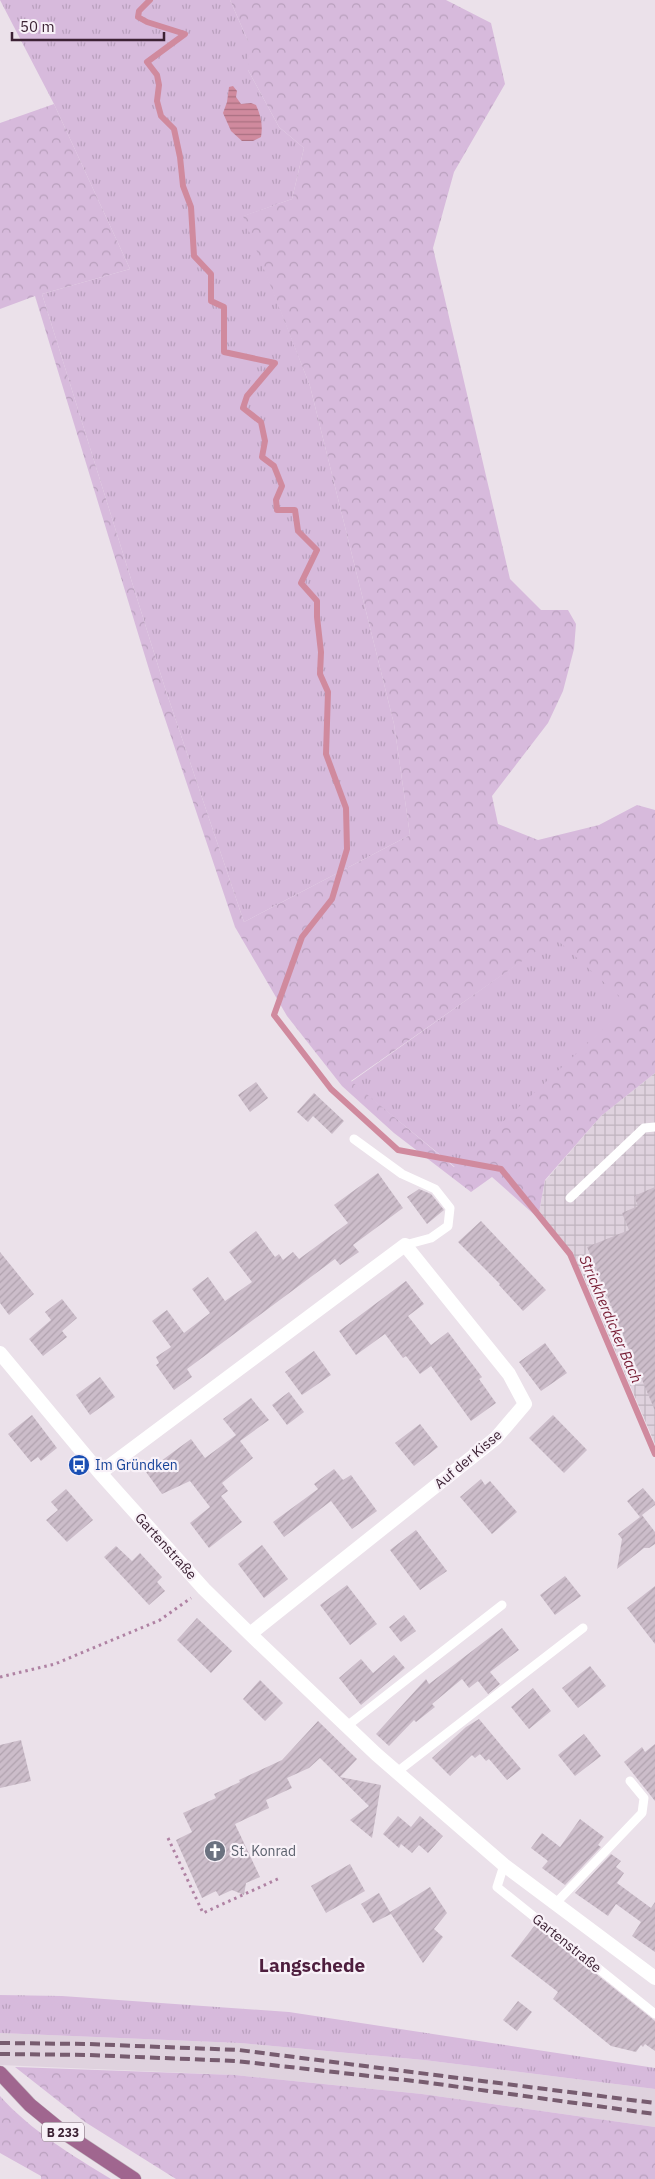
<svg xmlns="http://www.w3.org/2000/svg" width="655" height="2179" font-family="'IBM Plex Sans',sans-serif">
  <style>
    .built { fill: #dfd2de }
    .industrial { fill: url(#industrial-grid) }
    .grass { fill: url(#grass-tufts) }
    .forest { fill: url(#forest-crowns); fill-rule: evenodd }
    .water { fill: url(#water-rules) }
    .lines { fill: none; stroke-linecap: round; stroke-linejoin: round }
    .stream { stroke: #d08a9e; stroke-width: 6 }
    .building { fill: url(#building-hatch) }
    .primary-casing { stroke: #c4bdc2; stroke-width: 15 }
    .path { stroke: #af82a3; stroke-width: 3; stroke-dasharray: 2.5 4; stroke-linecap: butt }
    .service { stroke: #fff; stroke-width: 9 }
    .minor { stroke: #fff; stroke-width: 14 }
    .primary { stroke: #a0668f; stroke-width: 14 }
    .rail { stroke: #775c6f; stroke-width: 4; stroke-dasharray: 10 5; stroke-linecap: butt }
    .labels { text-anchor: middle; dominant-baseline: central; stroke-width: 4.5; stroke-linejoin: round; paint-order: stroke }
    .shield { fill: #f8f1f8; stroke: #74606f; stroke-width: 1 }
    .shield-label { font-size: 12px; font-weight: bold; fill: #3c2234 }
    .street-label { font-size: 14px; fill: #3c2234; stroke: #f8f1f8 }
    .transit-label { font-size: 14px; fill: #164399; stroke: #f8f1f8; text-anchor: start }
    .worship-label { font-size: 14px; fill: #5b616d; stroke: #f8f1f8; text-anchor: start }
    .water-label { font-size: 15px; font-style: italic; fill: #771d35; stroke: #f8f1f8 }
    .district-label { font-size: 19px; font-weight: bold; fill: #4e1e3e; stroke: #f8f1f8 }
  </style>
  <defs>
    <pattern id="industrial-grid" width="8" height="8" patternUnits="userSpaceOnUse" patternTransform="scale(1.25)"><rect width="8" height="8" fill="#dfd2de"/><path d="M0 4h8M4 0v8" fill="none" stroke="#c0b4bf"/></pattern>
    <pattern id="grass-tufts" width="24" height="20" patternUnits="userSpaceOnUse" patternTransform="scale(1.25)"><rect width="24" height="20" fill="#d7badc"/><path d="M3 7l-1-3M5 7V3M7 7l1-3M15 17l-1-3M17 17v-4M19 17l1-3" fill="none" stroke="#b9a0bd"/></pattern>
    <pattern id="forest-crowns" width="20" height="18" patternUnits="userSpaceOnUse" patternTransform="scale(1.25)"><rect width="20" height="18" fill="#d7badc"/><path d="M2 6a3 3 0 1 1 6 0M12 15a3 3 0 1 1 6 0" fill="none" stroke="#b9a0bd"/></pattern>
    <pattern id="water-rules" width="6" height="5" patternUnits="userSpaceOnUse" patternTransform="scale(1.25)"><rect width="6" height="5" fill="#d08a9e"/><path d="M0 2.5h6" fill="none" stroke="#aa7082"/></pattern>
    <pattern id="building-hatch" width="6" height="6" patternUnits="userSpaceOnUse" patternTransform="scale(1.25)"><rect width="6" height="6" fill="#ccbdca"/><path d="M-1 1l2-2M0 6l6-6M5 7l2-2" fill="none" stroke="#b0a2ae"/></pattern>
  </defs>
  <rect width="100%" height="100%" fill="#ebe1ea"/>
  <path class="built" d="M0,2033L240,2043L424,2060L655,2089V2127L422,2094L235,2075L0,2065Z"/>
  <path class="industrial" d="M655,1073V1444L583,1275L538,1218L545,1181L601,1116Z"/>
  <path class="grass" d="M0,0H230L248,41V70L279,127L304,148L292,199L244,216L310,386L394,724L410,835L244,922L165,688L42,294L130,269L54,104Z
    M555,937L630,1005L455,1167L351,1082Z
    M0,1995L62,1996L289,2012L655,2068V2089L424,2060L240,2043L0,2033Z"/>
  <path class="forest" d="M230,0H446L491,23L505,84L454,172L433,248L510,579L541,610H568L576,624L574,649L563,691L548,723L492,796L498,824L538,840L599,825L637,805L655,810V1073L601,1116L545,1180L538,1218L492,1177L471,1192L394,1133L342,1086L287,1016L235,927L155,689L35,296L0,309V123L54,104L130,269L42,294L165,688L244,922L410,835L394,724L310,386L243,216L292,199L304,148L279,127L248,70V41ZM555,938L629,1005L454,1167L351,1081Z
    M15,2067L235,2075L422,2094L655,2127V2179H176L85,2122Z
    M0,2096C31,2131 72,2155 111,2179H41V2176L0,2153Z"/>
  <path class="water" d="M233,86L237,91L236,97L241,104L251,103L256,105C261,116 263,125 261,137L253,141H242L231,131L223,113L227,102L229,87Z"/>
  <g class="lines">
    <path class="stream" d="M150,0L139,11L138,17L147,22L185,34L147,62L157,75L159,85L157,101L161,116L174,129L180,157L183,186L191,207L194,256L211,274V301L224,307V352L275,363L247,396L243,408L261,422L265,441L262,457L274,466L282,486L276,500L277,510H295L298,531L317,550L301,583L317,601V617L321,652L320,674L328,692L326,754L346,808L347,849L332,899L302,937L274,1015L331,1089L398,1150L501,1169L570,1254L655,1454"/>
  </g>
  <path class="building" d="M256,1082L268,1098L250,1112L238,1095Z
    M314,1093L344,1121L332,1134L313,1116L308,1122L297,1112Z
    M378,1173L403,1208L353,1245L359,1252L340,1265L335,1259L187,1369L192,1377L174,1390L156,1365L159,1363L156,1357L171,1347L152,1321L167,1310L184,1333L210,1313L192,1289L208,1277L225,1301L252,1282L229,1252L256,1231L275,1257L279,1254L283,1260L293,1252L299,1259L348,1223L334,1205Z
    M655,1187V1411L587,1247L629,1230L622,1213L638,1206L634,1196Z
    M419,1189L431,1194L444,1210L427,1224L407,1197Z
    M481,1221L546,1290L523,1311L499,1285L500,1284L458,1242Z
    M0,1252L34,1294L9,1315L0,1303Z
    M406,1281L424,1304L408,1316L431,1345L448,1332L482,1377L479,1379L496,1403L471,1421L431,1366L420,1374L406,1356L403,1358L385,1334L356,1355L339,1331Z
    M62,1299L77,1318L62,1331L67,1337L43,1356L29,1339L51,1320L45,1312Z
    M545,1343L567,1373L541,1391L519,1362Z
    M314,1351L331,1375L302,1395L285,1372Z
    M100,1377L115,1397L90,1415L76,1395Z
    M289,1392L304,1412L287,1425L272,1405Z
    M251,1398L269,1420L240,1441L253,1458L222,1483L228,1491L221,1496L242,1522L209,1548L190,1523L210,1507L190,1481L162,1494L146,1472L191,1439L205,1458L236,1435L223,1419Z
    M32,1415L57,1448L41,1461L38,1457L31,1462L8,1434Z
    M553,1415L587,1450L564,1473L529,1438Z
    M420,1424L438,1447L414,1466L395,1443Z
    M334,1469L343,1480L351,1475L377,1511L352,1529L331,1501L284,1537L273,1522L318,1489L314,1484Z
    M481,1479L485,1485L490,1481L517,1512L492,1534L460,1497Z
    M643,1488L655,1502V1505L642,1515L655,1532V1544L649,1548H644L617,1569L622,1539L618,1534L640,1517L627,1501Z
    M66,1489L93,1520L67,1542L46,1520L58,1510L51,1502Z
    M416,1530L447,1571L420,1590L390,1550Z
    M262,1545L288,1579L264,1598L238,1564Z
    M116,1546L132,1561L140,1553L162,1577L157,1582L165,1591L149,1605L104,1557Z
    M565,1576L581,1596L555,1615L540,1595Z
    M347,1585L377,1624L350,1645L320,1605Z
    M655,1586V1644L627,1608Z
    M404,1615L416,1631L401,1642L389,1627Z
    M197,1618L232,1651L211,1673L177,1640Z
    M502,1628L519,1650L490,1672L500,1684L488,1694L478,1681L469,1688L462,1679L432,1704L435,1707L416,1722L414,1720L389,1746L376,1734L426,1679L429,1684Z
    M394,1655L405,1668L361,1705L339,1678L361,1659L373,1673Z
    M590,1666L606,1686L578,1708L562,1688Z
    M260,1680L283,1703L265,1721L243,1699Z
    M533,1688L551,1711L529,1729L511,1707Z
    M479,1719L521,1769L507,1780L489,1759L486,1761L480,1754L475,1758L472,1755L450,1776L432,1758L466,1727Z
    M318,1721L357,1759L340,1777L381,1785L372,1838L350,1820L369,1806L320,1758L309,1768L287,1778L292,1788L266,1800L269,1808L235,1824L260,1877L246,1883L244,1895L232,1890L219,1896L216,1891L202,1898L176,1840L192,1832L183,1813L216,1798L214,1794L240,1782L239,1780L282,1760Z
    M584,1734L601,1756L575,1776L558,1755Z
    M21,1740L31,1781L0,1788V1745Z
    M655,1744V1801L624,1762L642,1747L645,1752Z
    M398,1816L411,1827L420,1816L443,1836L428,1853L419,1845L412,1853L401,1844L399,1848L383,1834Z
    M580,1819L604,1837L598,1845L601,1847L565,1885L542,1868L548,1861L531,1848L542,1833L560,1847Z
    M611,1854L621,1861L616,1867L624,1873L617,1883L651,1908L655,1902V1952L632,1936L641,1922L616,1904L608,1916L575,1893Z
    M350,1864L365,1891L326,1913L311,1886Z
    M430,1887L447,1913L434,1929L443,1937L423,1963L391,1914L373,1923L361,1904L379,1893L390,1912Z
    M535,1925L655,2021V2051L645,2044L643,2047L641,2045L636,2052L611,2046L553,1999L558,1992L511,1956Z
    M518,2001L532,2012L517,2031L503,2020Z"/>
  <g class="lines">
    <g class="primary-casing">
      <path id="primary" d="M0,2073L30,2105L63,2132L134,2179"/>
    </g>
    <path class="path" d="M0,1677L55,1664L160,1620L191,1598
      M168,1838L203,1913L280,1878"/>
    <path class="service" d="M354,1139L402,1174L435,1189L450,1208L448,1226L431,1238L405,1245
      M570,1198L644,1128L655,1127
      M347,1726L502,1605
      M397,1772L583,1628
      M504,1865L497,1887L655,2014
      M555,1904L642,1813L644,1798L630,1781"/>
    <path class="minor" d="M0,1353L100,1473L204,1589L250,1634L376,1754L504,1865L655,1978
      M100,1473L405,1245L509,1374L525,1404L496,1438L250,1634"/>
    <use href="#primary" class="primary"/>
    <path class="rail" d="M0,2043L87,2044L239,2050L655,2103
      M0,2054L89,2055L236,2061L423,2082L655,2114"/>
  </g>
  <defs>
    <g id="bus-disc" transform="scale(1.125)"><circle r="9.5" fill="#1a4fb4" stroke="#f8f1f8"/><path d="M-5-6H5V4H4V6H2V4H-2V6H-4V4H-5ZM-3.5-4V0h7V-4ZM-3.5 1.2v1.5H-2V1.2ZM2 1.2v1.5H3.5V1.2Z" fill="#fff"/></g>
    <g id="church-disc" transform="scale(1.125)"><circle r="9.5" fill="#6b7280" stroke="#f8f1f8"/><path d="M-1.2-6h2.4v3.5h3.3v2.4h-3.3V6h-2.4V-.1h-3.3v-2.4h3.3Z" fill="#fff"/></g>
  </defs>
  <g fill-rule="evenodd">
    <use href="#bus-disc" x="79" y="1465"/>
    <use href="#church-disc" x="215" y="1851"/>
  </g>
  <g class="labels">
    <rect class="shield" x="42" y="2122.5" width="42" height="19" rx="4"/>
    <g class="shield-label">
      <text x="63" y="2132">B 233</text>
    </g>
    <g class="street-label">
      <text transform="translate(468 1459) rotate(-40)">Auf der Kisse</text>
      <text transform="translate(166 1546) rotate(48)">Gartenstraße</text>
      <text transform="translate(567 1943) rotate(39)">Gartenstraße</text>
    </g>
    <g class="transit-label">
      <text x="95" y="1465">Im Gründken</text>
    </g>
    <g class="worship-label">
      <text x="231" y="1851">St. Konrad</text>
    </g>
    <g class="water-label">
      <text transform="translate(611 1319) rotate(67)">Strickherdicker Bach</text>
    </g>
    <g class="district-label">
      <text x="312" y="1965">Langschede</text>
    </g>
  </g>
  <path d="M12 32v8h152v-8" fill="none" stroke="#3c2234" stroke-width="2.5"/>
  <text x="20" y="32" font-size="15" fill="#3c2234" stroke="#f8f1f8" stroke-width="4" paint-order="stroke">50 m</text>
</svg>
